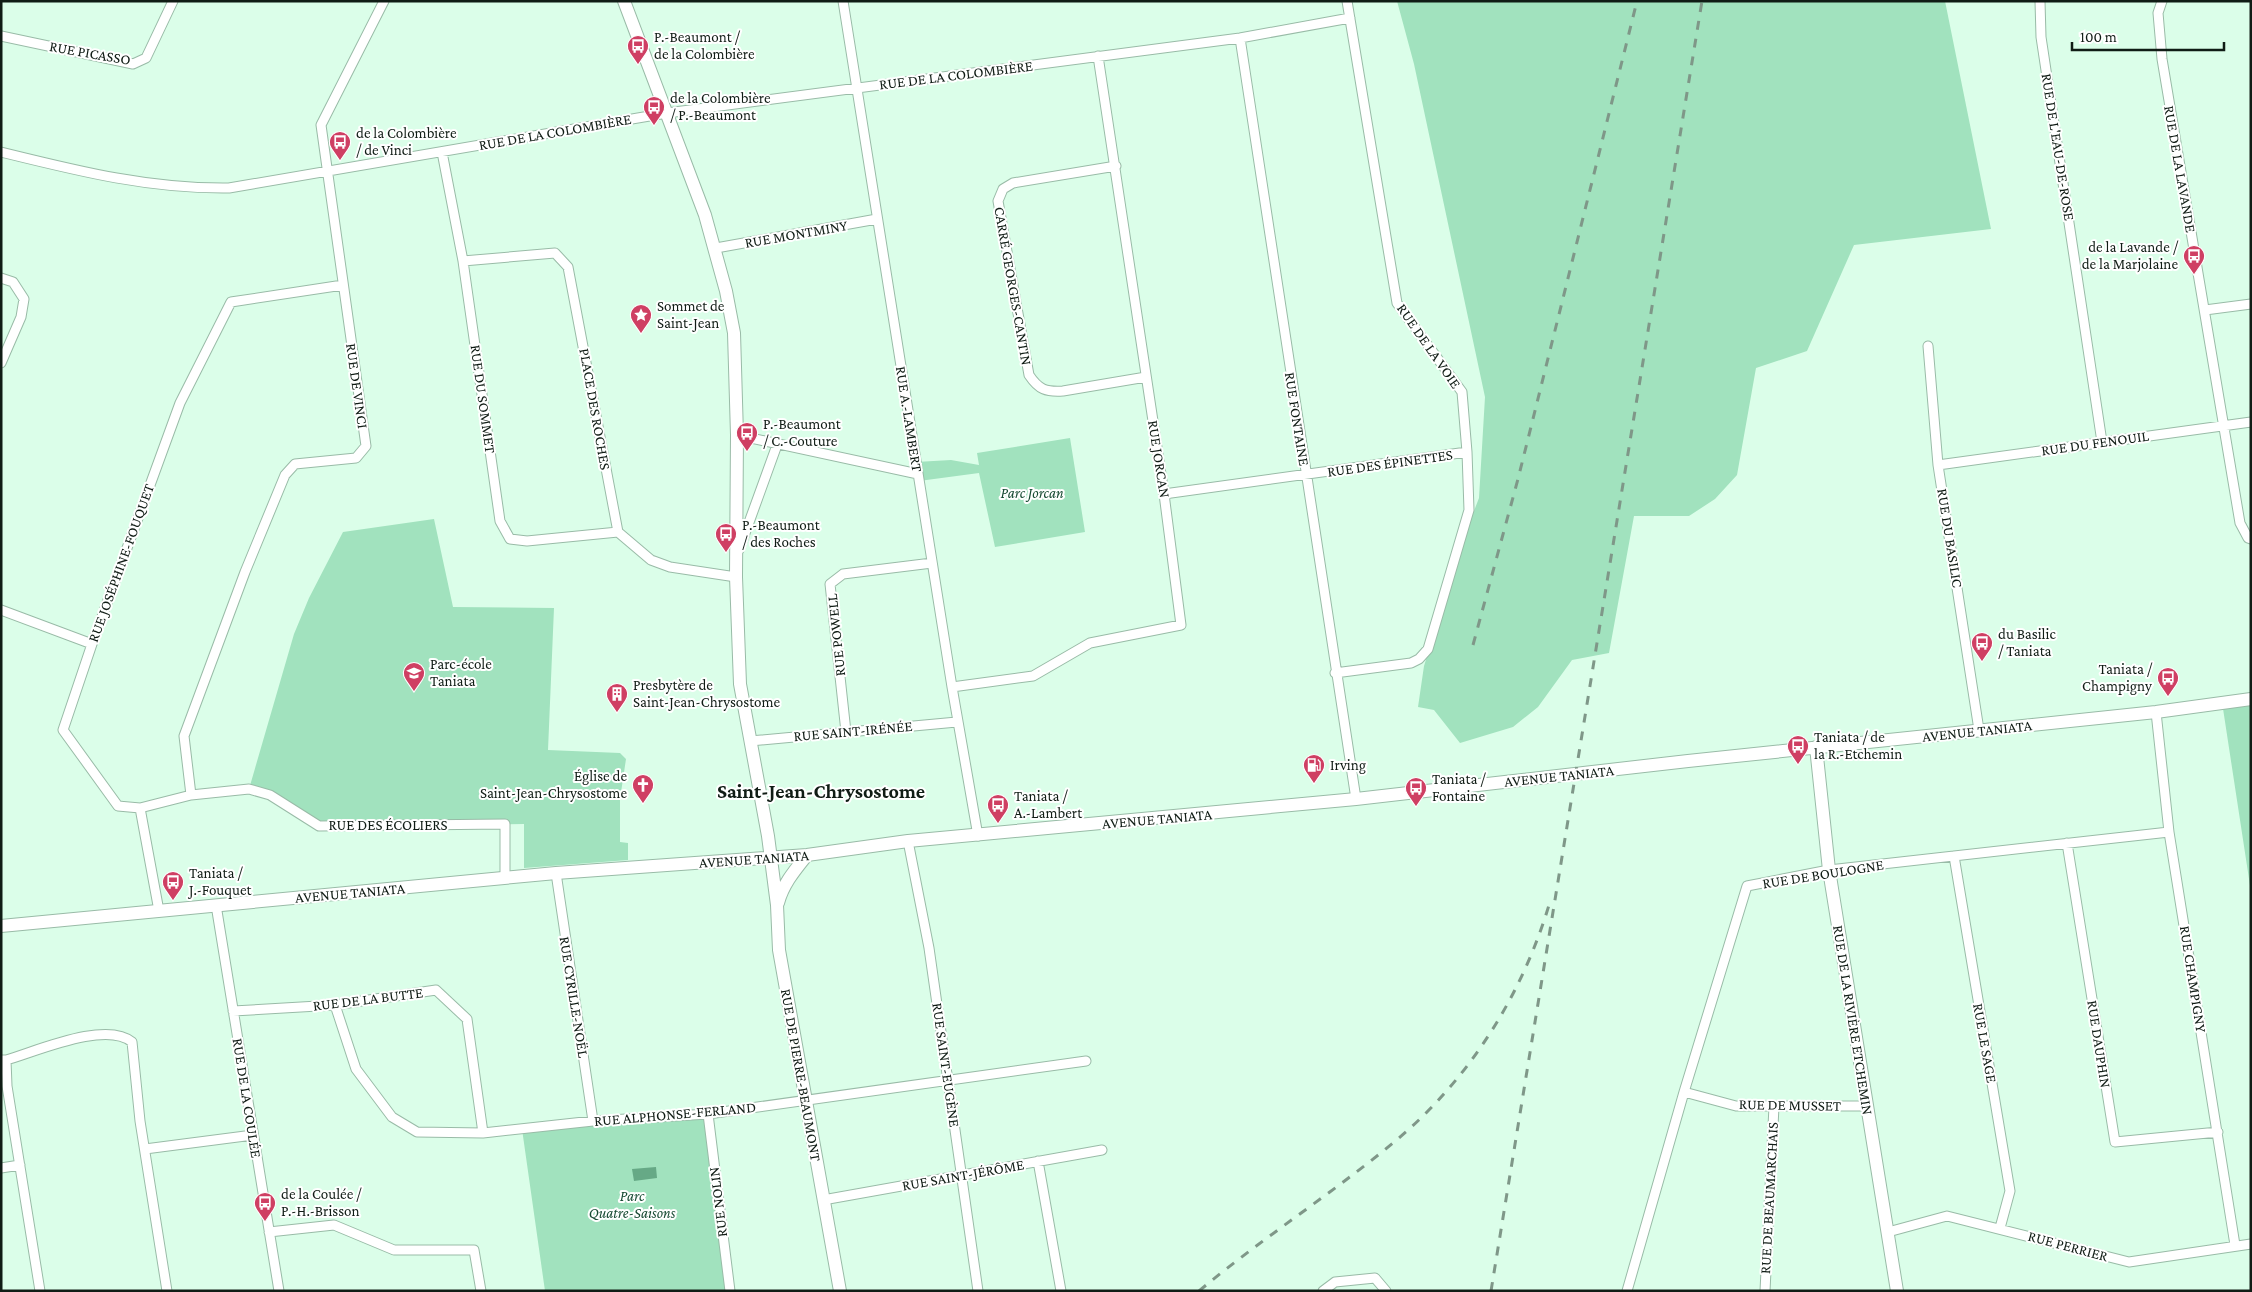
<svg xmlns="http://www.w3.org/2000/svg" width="2252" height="1292" font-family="'Crimson Pro',serif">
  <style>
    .green { fill: #a1e2be }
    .water { fill: #66a986 }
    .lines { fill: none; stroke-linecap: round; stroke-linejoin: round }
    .street-casing { stroke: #99bba7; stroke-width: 11 }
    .secondary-casing { stroke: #99bba7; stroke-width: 14 }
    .street { stroke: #fff; stroke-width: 9 }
    .secondary { stroke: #fff; stroke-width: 12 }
    .rail { stroke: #7f9788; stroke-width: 3; stroke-dasharray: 9 9; stroke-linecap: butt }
    .labels { text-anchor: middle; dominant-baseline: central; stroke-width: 4; stroke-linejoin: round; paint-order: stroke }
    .poi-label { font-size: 15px; fill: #101c15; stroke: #fff; text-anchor: start }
    .street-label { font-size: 15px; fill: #101c15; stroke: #fff }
    .park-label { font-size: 15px; font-style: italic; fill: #164a32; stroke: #fff }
    .district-label { font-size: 20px; font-weight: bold; fill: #101c15; stroke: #fff }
  </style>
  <rect width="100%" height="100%" fill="#dbfee9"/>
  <path class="green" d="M1397,1H1945L1991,229L1854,245L1807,351L1756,368L1737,475L1715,499L1689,516H1634L1609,653L1572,660L1538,707L1513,727L1460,743L1434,710L1418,707L1424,666L1467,529L1479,498L1485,397L1414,64Z
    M1070,438L1085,532L995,547L979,473L919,481L916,462L951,460L979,465L977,453Z
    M434,519L453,607L554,608L548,750L620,753L626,759L620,799V842L628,843V860L524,868V824L319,826L270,795L249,789L294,634L309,598L343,532Z
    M2251,700V892L2222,702Z
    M708,1114L730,1291H545L522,1129Z"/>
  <path class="water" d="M656,1167L657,1178L634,1181L632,1169Z"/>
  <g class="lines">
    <g class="street-casing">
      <path id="street" d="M843,1L952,687L978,836
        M2040,1L2041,37L2102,442
        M2162,1L2158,13L2162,59L2240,523L2248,538L2251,539
        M1,36L133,64L146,58L173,1
        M1240,38L1356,799
        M1,152C78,171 149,189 229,188L667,113L1240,38L1350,18
        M442,152L463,261L500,521L510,539L527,541L618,532
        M1116,166L1013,183L1003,189L998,201L1029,375C1039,390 1046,392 1063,391L1146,377
        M716,248L877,219
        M463,261L555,253L568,267L618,532L651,560L670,567L736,577
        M1,278L13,282L24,299L21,317L1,363
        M2205,310L2251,304
        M1928,346L1938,465L1979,730
        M737,435L918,474
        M1938,465L2251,422
        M1164,494L1467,452
        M739,550L777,445
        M1,610L92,644
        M1335,673L1411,663L1419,659L1428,649L1469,510L1467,452L1462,392L1397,303L1347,1
        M952,687L1033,676L1090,643L1181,625L1164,494L1098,56
        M2156,712L2169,832L2235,1245
        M846,732L830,584L843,574L932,563
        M750,741L957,722
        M191,795L184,736L245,572L285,475L295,464L356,458L366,446L321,125L384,1
        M140,808L191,795L249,789L270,795L319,826L505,824V878
        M908,841L929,948L978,1291
        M2067,843L2115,1142L2218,1132
        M1954,856L2010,1191L2000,1228
        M556,873L593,1121
        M216,905L279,1291
        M159,911L140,808L118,806L63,730L92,644L180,403L231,302L343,285
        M335,1005L356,1069L392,1117L417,1132L483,1133L593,1121L708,1114L1086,1061
        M233,1011L335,1005L436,990L467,1019L483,1133
        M2,1060H6L7,1086L40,1291
        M6,1060C35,1052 106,1020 132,1042L140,1121L167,1291
        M1684,1092L1736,1106H1867
        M708,1114L730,1291
        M145,1149L253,1135
        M1038,1161L1061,1291
        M1,1168L20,1165
        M823,1200L1102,1150
        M269,1232L334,1225L394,1250H474L481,1291
        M1888,1232L1947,1216L2129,1262L2251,1244
        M1323,1291L1335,1282L1375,1278L1386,1291
        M1627,1291L1684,1092L1747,886L1829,870L2169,832
        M1765,1291L1774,1106"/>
    </g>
    <g class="secondary-casing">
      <path id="secondary" d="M624,1L705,215L726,291L734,333L737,435L736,577L740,684L768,836L777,905L779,950L840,1291
        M1816,747L1829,870L1897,1291
        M778,903C783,884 795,870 807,855
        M1,926L556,873L807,855L908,841L1356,799L1688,761L2156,712L2251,699"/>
    </g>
    <use href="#street" class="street"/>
    <use href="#secondary" class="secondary"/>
    <path class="rail" d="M1473,645L1518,479L1637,1
      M1199,1291C1261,1239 1330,1195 1393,1143C1467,1082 1521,998 1549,905
      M1491,1291L1702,1"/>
  </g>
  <defs>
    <g id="bus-pin" transform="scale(1.125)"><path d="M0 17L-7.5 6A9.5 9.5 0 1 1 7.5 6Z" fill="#cf3f63" stroke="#fff"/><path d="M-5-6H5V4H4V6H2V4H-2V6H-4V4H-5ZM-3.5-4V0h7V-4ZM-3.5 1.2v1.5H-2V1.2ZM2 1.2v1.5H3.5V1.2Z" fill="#fff"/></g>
    <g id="sight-pin" transform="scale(1.125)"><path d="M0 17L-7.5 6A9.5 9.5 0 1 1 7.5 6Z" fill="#cf3f63" stroke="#fff"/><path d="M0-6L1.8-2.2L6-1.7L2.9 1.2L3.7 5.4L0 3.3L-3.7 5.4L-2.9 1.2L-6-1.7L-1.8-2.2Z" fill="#fff"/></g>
    <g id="school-pin" transform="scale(1.125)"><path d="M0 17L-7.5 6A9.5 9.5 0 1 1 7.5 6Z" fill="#cf3f63" stroke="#fff"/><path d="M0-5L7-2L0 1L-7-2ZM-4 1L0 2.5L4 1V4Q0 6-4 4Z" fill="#fff"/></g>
    <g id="building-pin" transform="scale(1.125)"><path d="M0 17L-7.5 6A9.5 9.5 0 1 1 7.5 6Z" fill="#cf3f63" stroke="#fff"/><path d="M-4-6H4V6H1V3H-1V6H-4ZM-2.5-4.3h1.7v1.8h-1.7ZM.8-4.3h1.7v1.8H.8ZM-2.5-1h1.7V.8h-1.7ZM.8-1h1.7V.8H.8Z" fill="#fff"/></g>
    <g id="fuel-pin" transform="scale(1.125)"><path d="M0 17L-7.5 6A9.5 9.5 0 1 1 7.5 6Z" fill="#cf3f63" stroke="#fff"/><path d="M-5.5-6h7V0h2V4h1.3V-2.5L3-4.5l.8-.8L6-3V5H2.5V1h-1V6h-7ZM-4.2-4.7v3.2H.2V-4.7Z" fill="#fff"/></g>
    <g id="church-pin" transform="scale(1.125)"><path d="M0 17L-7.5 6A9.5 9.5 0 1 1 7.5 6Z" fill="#cf3f63" stroke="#fff"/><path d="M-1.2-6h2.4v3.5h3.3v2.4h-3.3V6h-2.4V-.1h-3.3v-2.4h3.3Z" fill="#fff"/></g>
  </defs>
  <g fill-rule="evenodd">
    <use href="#bus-pin" x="638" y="46"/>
    <use href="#bus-pin" x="654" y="107"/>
    <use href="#bus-pin" x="340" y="142"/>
    <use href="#bus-pin" x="2194" y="256"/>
    <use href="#sight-pin" x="641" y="315"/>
    <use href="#bus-pin" x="747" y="433"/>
    <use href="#bus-pin" x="726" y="534"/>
    <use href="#bus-pin" x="1982" y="643"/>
    <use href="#school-pin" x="414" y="673"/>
    <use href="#bus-pin" x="2168" y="678"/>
    <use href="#building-pin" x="617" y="694"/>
    <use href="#bus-pin" x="1798" y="746"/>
    <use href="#fuel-pin" x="1314" y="765"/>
    <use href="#church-pin" x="643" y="785"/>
    <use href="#bus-pin" x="1416" y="788"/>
    <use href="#bus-pin" x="998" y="805"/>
    <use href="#bus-pin" x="173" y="882"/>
    <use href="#bus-pin" x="265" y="1203"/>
  </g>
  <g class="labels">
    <g class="poi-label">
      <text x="654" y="37">P.-Beaumont /<tspan x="654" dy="17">de la Colombière</tspan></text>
      <text x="670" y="98">de la Colombière<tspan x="670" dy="17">/ P.-Beaumont</tspan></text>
      <text x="356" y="133">de la Colombière<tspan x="356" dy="17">/ de Vinci</tspan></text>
      <text x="2178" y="247" text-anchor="end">de la Lavande /<tspan x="2178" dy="17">de la Marjolaine</tspan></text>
      <text x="657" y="306">Sommet de<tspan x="657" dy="17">Saint-Jean</tspan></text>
      <text x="763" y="424">P.-Beaumont<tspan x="763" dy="17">/ C.-Couture</tspan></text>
      <text x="742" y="525">P.-Beaumont<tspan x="742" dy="17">/ des Roches</tspan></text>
      <text x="1998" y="634">du Basilic<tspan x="1998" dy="17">/ Taniata</tspan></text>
      <text x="430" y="664">Parc-école<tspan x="430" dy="17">Taniata</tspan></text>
      <text x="2152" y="669" text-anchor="end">Taniata /<tspan x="2152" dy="17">Champigny</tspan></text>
      <text x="633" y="685">Presbytère de<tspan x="633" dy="17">Saint-Jean-Chrysostome</tspan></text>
      <text x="1814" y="737">Taniata / de<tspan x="1814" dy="17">la R.-Etchemin</tspan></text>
      <text x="1330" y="765">Irving</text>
      <text x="627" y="776" text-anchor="end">Église de<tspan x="627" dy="17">Saint-Jean-Chrysostome</tspan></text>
      <text x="1432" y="779">Taniata /<tspan x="1432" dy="17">Fontaine</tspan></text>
      <text x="1014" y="796">Taniata /<tspan x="1014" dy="17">A.-Lambert</tspan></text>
      <text x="189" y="873">Taniata /<tspan x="189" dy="17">J.-Fouquet</tspan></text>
      <text x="281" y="1194">de la Coulée /<tspan x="281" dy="17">P.-H.-Brisson</tspan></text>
    </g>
    <g class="street-label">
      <text transform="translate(90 53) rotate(10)">RUE PICASSO</text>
      <text transform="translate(956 75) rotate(-7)">RUE DE LA COLOMBIÈRE</text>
      <text transform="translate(555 132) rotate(-10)">RUE DE LA COLOMBIÈRE</text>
      <text transform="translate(2058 147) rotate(81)">RUE DE L'EAU-DE-ROSE</text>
      <text transform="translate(2180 169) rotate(80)">RUE DE LA LAVANDE</text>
      <text transform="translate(796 234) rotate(-10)">RUE MONTMINY</text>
      <text transform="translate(1013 286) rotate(80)">CARRÉ GEORGES-CANTIN</text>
      <text transform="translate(1429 346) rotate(55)">RUE DE LA VOIE</text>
      <text transform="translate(357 386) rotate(82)">RUE DE VINCI</text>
      <text transform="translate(483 399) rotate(82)">RUE DU SOMMET</text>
      <text transform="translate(595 409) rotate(80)">PLACE DES ROCHES</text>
      <text transform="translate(909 419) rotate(81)">RUE A.-LAMBERT</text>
      <text transform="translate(1297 419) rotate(81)">RUE FONTAINE</text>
      <text transform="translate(2095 443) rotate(-8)">RUE DU FENOUIL</text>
      <text transform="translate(1159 459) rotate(81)">RUE JORCAN</text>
      <text transform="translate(1390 463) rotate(-8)">RUE DES ÉPINETTES</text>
      <text transform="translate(1950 538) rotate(81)">RUE DU BASILIC</text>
      <text transform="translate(121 563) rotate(-70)">RUE JOSÉPHINE-FOUQUET</text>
      <text transform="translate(836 635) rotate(-96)">RUE POWELL</text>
      <text transform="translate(853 731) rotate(-5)">RUE SAINT-IRÉNÉE</text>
      <text transform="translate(1977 731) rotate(-6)">AVENUE TANIATA</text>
      <text transform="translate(1559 776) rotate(-6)">AVENUE TANIATA</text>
      <text transform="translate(1157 819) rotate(-5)">AVENUE TANIATA</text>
      <text x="388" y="825">RUE DES ÉCOLIERS</text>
      <text transform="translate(754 859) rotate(-4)">AVENUE TANIATA</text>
      <text transform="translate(1823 874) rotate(-9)">RUE DE BOULOGNE</text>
      <text transform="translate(350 893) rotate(-5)">AVENUE TANIATA</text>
      <text transform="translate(2193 979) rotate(81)">RUE CHAMPIGNY</text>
      <text transform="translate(574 997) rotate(81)">RUE CYRILLE-NOËL</text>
      <text transform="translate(368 999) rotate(-7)">RUE DE LA BUTTE</text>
      <text transform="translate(1853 1020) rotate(81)">RUE DE LA RIVIÈRE ETCHEMIN</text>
      <text transform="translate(1985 1043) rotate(80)">RUE LE SAGE</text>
      <text transform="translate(2099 1044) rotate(81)">RUE DAUPHIN</text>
      <text transform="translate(946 1065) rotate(82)">RUE SAINT-EUGÈNE</text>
      <text transform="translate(801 1075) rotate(80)">RUE DE PIERRE-BEAUMONT</text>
      <text transform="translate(247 1098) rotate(81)">RUE DE LA COULÉE</text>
      <text transform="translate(1790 1105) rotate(1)">RUE DE MUSSET</text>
      <text transform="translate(675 1114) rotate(-5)">RUE ALPHONSE-FERLAND</text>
      <text transform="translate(963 1175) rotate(-10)">RUE SAINT-JÉRÔME</text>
      <text transform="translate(1769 1198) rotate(-87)">RUE DE BEAUMARCHAIS</text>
      <text transform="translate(718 1202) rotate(-97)">RUE NOLIN</text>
      <text transform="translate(2068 1246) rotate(15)">RUE PERRIER</text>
    </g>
    <g class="park-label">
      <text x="1032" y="493">Parc Jorcan</text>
      <text x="632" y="1196">Parc<tspan x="632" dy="17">Quatre-Saisons</tspan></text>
    </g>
    <g class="district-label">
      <text x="821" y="791">Saint-Jean-Chrysostome</text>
    </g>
  </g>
  <rect width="2252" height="1292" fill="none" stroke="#101c15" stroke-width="5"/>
  <path d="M2072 42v8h152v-8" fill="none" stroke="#101c15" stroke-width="2.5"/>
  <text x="2080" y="42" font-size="15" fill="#101c15" stroke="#ffffff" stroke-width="4" paint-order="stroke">100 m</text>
</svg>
